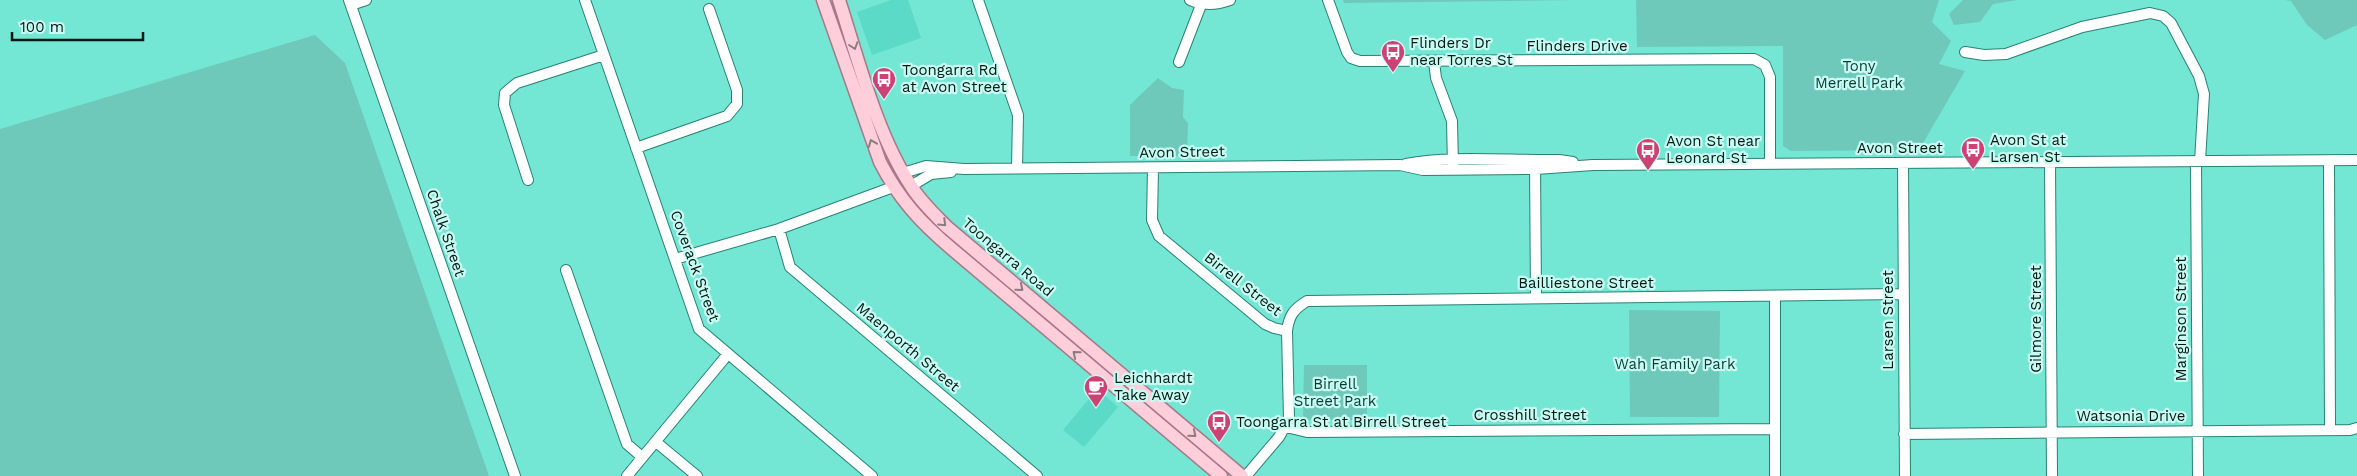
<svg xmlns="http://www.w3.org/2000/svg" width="2357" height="476" font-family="'Work Sans',sans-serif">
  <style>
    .built { fill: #5bdac7 }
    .green { fill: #6fc9ba }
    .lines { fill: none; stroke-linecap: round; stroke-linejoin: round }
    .minor-casing { stroke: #278275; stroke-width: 12 }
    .major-casing { stroke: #a57a86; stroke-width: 15 }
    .minor { stroke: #fff; stroke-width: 10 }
    .major { stroke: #fecedb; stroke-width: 12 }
    .oneway { stroke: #8c7c81 }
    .labels { text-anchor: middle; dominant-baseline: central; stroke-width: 4.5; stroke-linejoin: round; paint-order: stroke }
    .poi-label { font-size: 15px; fill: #011814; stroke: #c8fcf2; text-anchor: start }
    .street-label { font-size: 15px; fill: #011814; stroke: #c8fcf2 }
    .park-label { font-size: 15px; fill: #083c35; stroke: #c8fcf2 }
  </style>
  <rect width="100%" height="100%" fill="#74e6d4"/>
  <path class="built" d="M891,0H908L921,38L872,55L857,12Z
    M1097,389L1118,407L1084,447L1063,430Z"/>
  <path class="green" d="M1343,0H1575L1344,3Z
    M1636,0H1939L1932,22L1951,41L1939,64L1965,71L1919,150L1791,151L1783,146V46L1637,47Z
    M1963,0H2018L1993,4L1980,22L1954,25L1949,14Z
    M2285,0H2357V25L2325,40L2307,25L2291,1Z
    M315,35L345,63L489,476H0V129Z
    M1158,78L1172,88L1184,90L1183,117L1188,123L1187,156H1130V105Z
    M1629,310L1720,311L1719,417H1630Z
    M1304,365H1367V420H1303Z"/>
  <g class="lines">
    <g class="minor-casing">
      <path id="minor" d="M349,0L515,476
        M585,0L699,329L872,476
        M978,0L1018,115L1017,168
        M1190,0C1204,6 1216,5 1230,0
        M1328,0L1347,52L1351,58L1360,61L1754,59L1765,65L1770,77V164
        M351,5L366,0
        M1965,52L1984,55L2006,54L2082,27L2150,13L2163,16L2171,23L2199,76L2204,94L2200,161
        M1179,62L1201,5
        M1434,62L1436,78L1452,121L1453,166
        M636,148L727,116L737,104V90L709,9
        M2196,161L2198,476
        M2329,161L2330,430
        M2050,162L2052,476
        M1535,163L1536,297
        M1903,163L1905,476
        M1406,164C1451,155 1512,161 1559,160L1573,162
        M1153,168L1152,220L1159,236L1265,324L1274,328L1287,331L1289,419L1279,437L1246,476
        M903,173L926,166L964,169L1400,165L1423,170L1536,169L1593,165L2357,160
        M528,180L504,105L505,93L517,83L604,55
        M911,186L931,174L951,172
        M779,229L790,267L1037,476
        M675,259L779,229L893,187
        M566,270L627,444L642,457
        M1287,331C1289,315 1294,309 1307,301L1903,294
        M1286,427L1307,432L1774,429
        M1904,434L2350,430L2357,428
        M656,442L697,476
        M627,476L728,354
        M1775,476V296"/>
    </g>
    <g class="major-casing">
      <path id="major" d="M823,0L880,162C899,199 920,222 952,249L1221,476
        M839,0C858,59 877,135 911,186C921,202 934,214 947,227L1242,476"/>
    </g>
    <use href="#minor" class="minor"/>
    <use href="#major" class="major"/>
  </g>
  <defs><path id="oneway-chevron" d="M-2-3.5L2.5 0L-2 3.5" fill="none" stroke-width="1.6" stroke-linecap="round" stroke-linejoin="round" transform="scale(1.25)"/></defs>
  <g class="oneway">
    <use href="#oneway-chevron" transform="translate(854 46) rotate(72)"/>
    <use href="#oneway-chevron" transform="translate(872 143) rotate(-112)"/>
    <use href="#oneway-chevron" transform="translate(943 223) rotate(44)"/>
    <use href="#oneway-chevron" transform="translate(1020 288) rotate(40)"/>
    <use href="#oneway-chevron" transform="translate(1076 354) rotate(-140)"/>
    <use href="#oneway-chevron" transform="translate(1193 434) rotate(40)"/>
  </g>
  <defs>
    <g id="bus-pin" transform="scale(1.25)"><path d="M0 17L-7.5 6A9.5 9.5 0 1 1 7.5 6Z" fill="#cd4275" stroke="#c8fcf2"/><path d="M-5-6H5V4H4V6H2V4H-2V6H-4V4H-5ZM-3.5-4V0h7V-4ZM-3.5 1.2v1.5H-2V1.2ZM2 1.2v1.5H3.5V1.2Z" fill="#fff"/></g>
    <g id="cafe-pin" transform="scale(1.25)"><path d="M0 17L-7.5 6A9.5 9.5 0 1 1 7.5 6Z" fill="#cd4275" stroke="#c8fcf2"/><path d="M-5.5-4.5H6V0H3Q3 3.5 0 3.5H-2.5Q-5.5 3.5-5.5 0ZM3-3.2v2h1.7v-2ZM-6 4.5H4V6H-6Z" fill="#fff"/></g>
  </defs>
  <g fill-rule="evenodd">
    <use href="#bus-pin" x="1393" y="52"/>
    <use href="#bus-pin" x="884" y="79"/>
    <use href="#bus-pin" x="1973" y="149"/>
    <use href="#bus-pin" x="1648" y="150"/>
    <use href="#cafe-pin" x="1096" y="387"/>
    <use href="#bus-pin" x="1219" y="422"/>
  </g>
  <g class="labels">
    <g class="poi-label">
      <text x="1410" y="43">Flinders Dr<tspan x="1410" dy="17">near Torres St</tspan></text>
      <text x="902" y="70">Toongarra Rd<tspan x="902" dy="17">at Avon Street</tspan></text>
      <text x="1990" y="140">Avon St at<tspan x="1990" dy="17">Larsen St</tspan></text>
      <text x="1666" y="141">Avon St near<tspan x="1666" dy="17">Leonard St</tspan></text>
      <text x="1114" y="378">Leichhardt<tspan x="1114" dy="17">Take Away</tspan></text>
      <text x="1236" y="422">Toongarra St at Birrell Street</text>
    </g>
    <g class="street-label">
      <text x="1577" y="46">Flinders Drive</text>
      <text x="1900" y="148">Avon Street</text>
      <text transform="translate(1182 152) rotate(-1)">Avon Street</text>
      <text transform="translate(446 233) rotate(71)">Chalk Street</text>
      <text transform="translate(1008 257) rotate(40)">Toongarra Road</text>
      <text transform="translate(695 266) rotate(70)">Coverack Street</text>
      <text x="1586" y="283">Bailliestone Street</text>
      <text transform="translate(1243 284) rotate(38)">Birrell Street</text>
      <text transform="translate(2036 319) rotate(-90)">Gilmore Street</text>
      <text transform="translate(2181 319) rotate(-90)">Marginson Street</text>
      <text transform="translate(1888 320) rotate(-90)">Larsen Street</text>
      <text transform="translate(908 347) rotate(40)">Maenporth Street</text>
      <text x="1530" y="415">Crosshill Street</text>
      <text x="2131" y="416">Watsonia Drive</text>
    </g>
    <g class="park-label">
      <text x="1859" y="66">Tony<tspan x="1859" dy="17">Merrell Park</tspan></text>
      <text x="1675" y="364">Wah Family Park</text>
      <text x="1335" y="384">Birrell<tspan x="1335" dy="17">Street Park</tspan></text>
    </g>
  </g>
  <path d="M12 32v8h131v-8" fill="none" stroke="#011814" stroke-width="2.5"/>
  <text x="20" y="32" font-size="15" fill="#011814" stroke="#c8fcf2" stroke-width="4" paint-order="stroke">100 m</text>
</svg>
